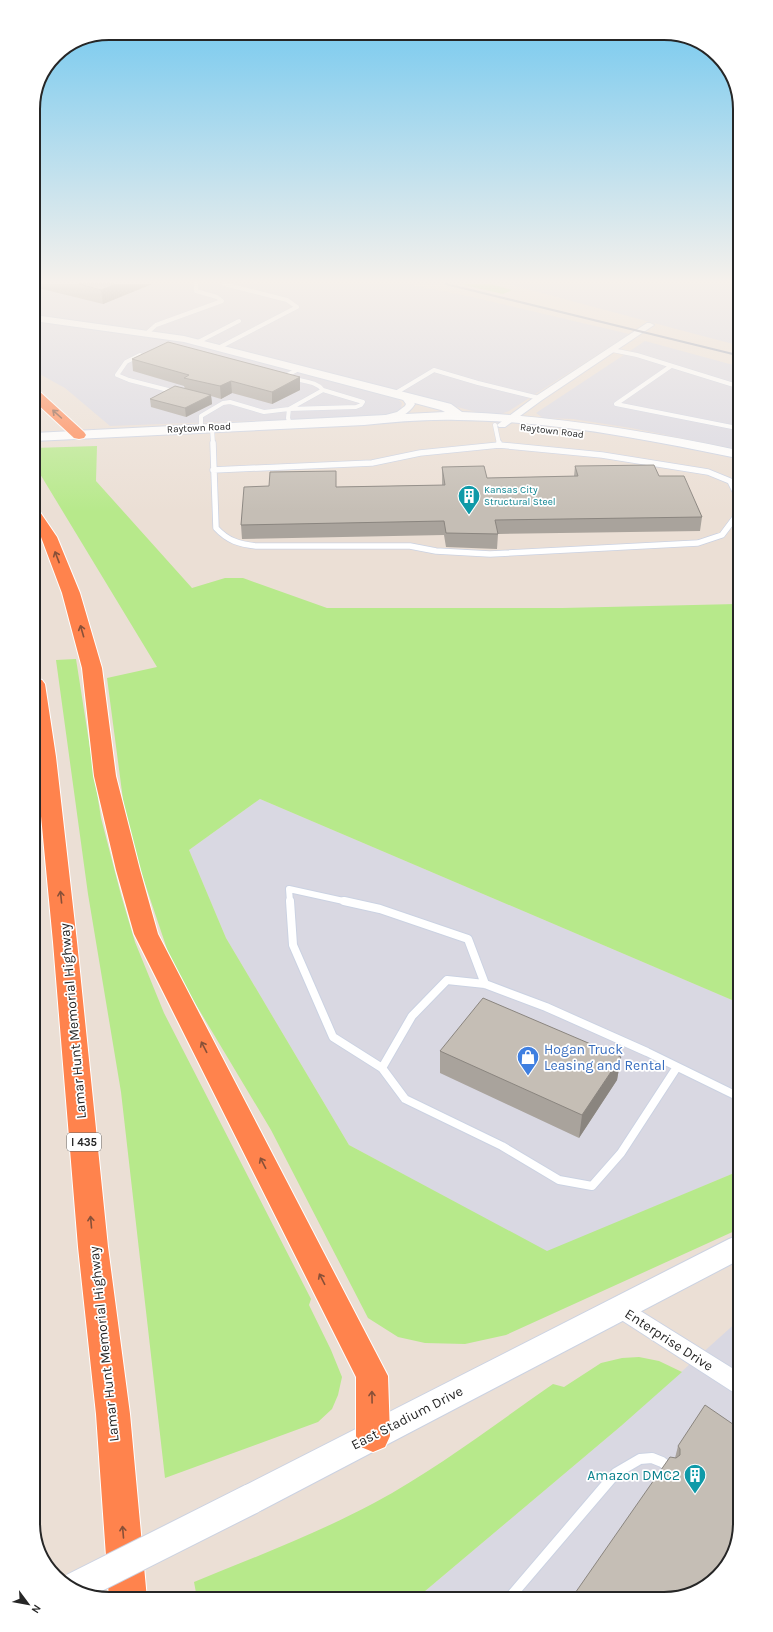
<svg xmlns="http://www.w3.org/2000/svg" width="773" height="1632" font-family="Karla,sans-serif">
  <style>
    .industrial { fill: #d9d8e2 }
    .green { fill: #b7e98b }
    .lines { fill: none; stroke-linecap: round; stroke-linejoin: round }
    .lane-far4-casing { stroke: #cbd2e2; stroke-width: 5 }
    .lane-far3-casing { stroke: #cbd2e2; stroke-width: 7 }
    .lane-far2-casing { stroke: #cbd2e2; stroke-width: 8 }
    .lane-far1-casing { stroke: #cbd2e2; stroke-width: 10 }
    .lane-casing { stroke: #cbd2e2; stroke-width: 12 }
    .street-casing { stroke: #cbd2e2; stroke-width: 2 }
    .secondary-casing { stroke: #cbd2e2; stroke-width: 2 }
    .highway-casing { stroke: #fff; stroke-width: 2 }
    .lane-far4 { stroke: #fff; stroke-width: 4 }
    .lane-far3 { stroke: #fff; stroke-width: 5.5 }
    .lane-far2 { stroke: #fff; stroke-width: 6 }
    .lane-far1 { stroke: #fff; stroke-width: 8 }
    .lane { stroke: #fff; stroke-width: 10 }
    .street { fill: #fff; fill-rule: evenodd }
    .secondary { fill: #fff; fill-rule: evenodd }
    .highway { fill: #ff834d; fill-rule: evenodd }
    .rail { stroke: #98a0b3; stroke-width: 2 }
    .secondary-bridge-casing { stroke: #cbd2e2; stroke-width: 32; stroke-linecap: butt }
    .secondary-bridge { stroke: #fff; stroke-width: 30 }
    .wall { fill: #a9a39c }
    .shaded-wall { fill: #8a857f }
    .building { fill: #c5beb5; stroke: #8a857f }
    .oneway { stroke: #885038 }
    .labels { text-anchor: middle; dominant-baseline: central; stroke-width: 3.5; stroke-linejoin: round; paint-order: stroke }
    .far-street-label { font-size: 10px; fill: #262626; stroke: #fff }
    .far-culture-label { font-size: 10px; fill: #0d838f; stroke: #fff; text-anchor: start }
    .shield { fill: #fff; stroke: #676767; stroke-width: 1 }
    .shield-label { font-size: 11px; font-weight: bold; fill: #262626 }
    .near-street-label { font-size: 14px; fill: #262626; stroke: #fff }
    .near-shop-label { font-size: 14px; fill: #366cbe; stroke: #fff; text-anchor: start }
    .near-culture-label { font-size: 14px; fill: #0d838f; stroke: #fff; text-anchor: end }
    .rim { fill: none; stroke: #262626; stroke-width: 2 }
  </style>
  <rect width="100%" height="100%" fill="#ebdfd5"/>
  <path class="industrial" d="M34,284H407L472,297L629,334L509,411L501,414H484L211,343L149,330L34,316Z
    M508,284H736L737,345L695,334Z
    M34,321L155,337L200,346L398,399L402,403L401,409L392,413L378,416L110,426L65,388L34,371Z
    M645,341L737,366V449L631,428L573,419L543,418L536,413Z
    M260,799L739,1003V1171L547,1252L349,1145L226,938L189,850Z
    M739,1320L740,1523L688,1595L418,1597L621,1426Z"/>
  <path class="green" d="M460,284H491L512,290L503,294Z
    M97,446L96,481L192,588L225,578H243L327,608H562L737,604L739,1003L260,799L189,850L226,938L349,1145L547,1251L739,1171V1229L506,1335L465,1344L425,1343L398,1337L368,1318L271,1130L180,978L168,952L133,848L124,807L107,678L157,667L34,464V448Z
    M76,659L101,818L121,895L135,942L164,1013L311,1299L309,1305L331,1350L342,1377L338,1395L332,1409L318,1422L165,1478L121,1092L88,894L56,660Z
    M639,1357L659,1361L682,1372L621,1426L418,1597L197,1598L194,1582C255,1557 316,1534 374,1503C437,1469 494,1425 553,1384L564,1387L601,1363L622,1358Z"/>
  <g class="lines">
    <g class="lane-far4-casing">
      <path id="lane-far4" d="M147,333L156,325L222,301L217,297L196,291V284
        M198,342L239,321
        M220,347L297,307L287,300L224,284
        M612,350L637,355L737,386
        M140,355L126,362L117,375L129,380L176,392
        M671,366L616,404L737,428
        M394,394L434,370L478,383L539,398
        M290,424L288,418L289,409L323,390C314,379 298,383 287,375L299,369
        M495,425L499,444
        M201,428V416L223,403L230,402L264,412L289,409L356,407L361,405L363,402L323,390
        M212,428L213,444"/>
    </g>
    <g class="lane-far3-casing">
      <path id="lane-far3" d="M213,443L216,528C228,541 239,544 256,546H410L436,551L490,554L698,543L722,535L737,515L736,493L730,481L708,472L602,455L499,445
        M213,470L372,463L420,453L499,445V443"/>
    </g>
    <g class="lane-far2-casing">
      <path id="lane-far2" d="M290,902L289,889L348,902"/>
    </g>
    <g class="lane-far1-casing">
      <path id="lane-far1" d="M290,901L293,945L333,1037L382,1068
        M344,901L380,909L468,939L485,984
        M677,1067L621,1153L592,1186L559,1180L502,1146L405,1099L382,1068L412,1016L447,980L485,984L546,1007L647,1052L739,1097"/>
    </g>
    <g class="lane-casing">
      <path id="lane" d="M511,1596L616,1473L640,1459L652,1458L662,1462L670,1468"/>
    </g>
    <g class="street-casing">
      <path id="street" d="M647,323H650L654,325L542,400L505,427H499L497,425L536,396Z
        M405,394L408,395L415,404C409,414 394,423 382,420L380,418L382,416L397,412L405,406L406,404L401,397Z
        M619,1299L626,1302L740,1373V1395L733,1392L612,1314L609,1308L612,1302Z"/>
    </g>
    <g class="secondary-casing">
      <path id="secondary" d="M34,315L184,336L451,404L462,412C555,416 646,431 737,450V458C645,439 552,421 458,420C426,419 395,422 364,425L34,441V433L445,412L441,410L184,342L34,321Z
        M739,1235V1260L262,1510L251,1515L240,1510L235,1499L240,1488L729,1239Z"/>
    </g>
    <g class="highway-casing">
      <path id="highway" d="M34,390L39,391L84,432L86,435L84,438L79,439L74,438L34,401Z
        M34,510L40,512L57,537L80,593L102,668L116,776L140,870L158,934L388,1376L390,1436L385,1447L373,1452L361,1447L356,1436V1377L134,934L116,870L94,776L82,668L62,593L41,537L34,528Z
        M35,678L42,680L45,684L56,757L77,942L108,1247L130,1414L147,1599H109L96,1414L78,1247L53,942L35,753Z"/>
    </g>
    <use href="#lane-far4" class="lane-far4"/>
    <use href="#lane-far3" class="lane-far3"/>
    <use href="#lane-far2" class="lane-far2"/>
    <use href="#lane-far1" class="lane-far1"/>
    <use href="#lane" class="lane"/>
    <use href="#street" class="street"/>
    <use href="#secondary" class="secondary"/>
    <use href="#highway" class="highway"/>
    <path class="rail" d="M446,284L737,355"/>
    <g class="secondary-bridge-casing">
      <path id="secondary-bridge" d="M74,1588L251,1499"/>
    </g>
    <use href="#secondary-bridge" class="secondary-bridge"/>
  </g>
  <path class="wall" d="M34,284H152L103,304L34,287Z
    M132,359L300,377V390L272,404L232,393L221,399L211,396L212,404L186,417L151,407L150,399L185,389L184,386L133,371Z
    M575,466L659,476L702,517L700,531L498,534L497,549L446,547L444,535L242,539L241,525L336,487L442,485V467L487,478L574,476Z
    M440,1051L621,1057L617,1080L579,1138L440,1073Z
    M678,1446L740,1523L675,1458Z"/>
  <path class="shaded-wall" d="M115,284H152L103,304L101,290Z
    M300,377V390L272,404V392Z
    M231,381L232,393L221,399L220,386Z
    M211,395L212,404L186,417L185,408Z
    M621,1057L617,1080L579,1138L582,1115Z"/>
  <path class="building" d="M79,284H115L101,290Z
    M168,342L300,377L272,392L231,381L220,386L184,378L189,375L132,359Z
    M175,386L211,395L185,408L150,399Z
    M654,465L659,476H684L702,517L495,520L498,534L446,533L444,521L241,525L244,487L269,486L270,472L336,471V487L445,485L442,467L484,466L487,478L578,476L575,466Z
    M483,998L621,1057L582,1115L440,1051Z
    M705,1405L740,1429V1523L724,1569L688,1595L573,1596L670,1457L676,1458L680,1455V1449L678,1446Z"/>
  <defs><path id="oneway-shaft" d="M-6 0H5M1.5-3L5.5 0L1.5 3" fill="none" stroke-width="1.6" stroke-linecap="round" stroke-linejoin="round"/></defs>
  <g class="oneway">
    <use href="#oneway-shaft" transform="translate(57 414) rotate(-138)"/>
    <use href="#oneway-shaft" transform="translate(57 557) rotate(-111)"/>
    <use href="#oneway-shaft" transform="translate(82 631) rotate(-106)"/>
    <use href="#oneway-shaft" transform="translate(61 897) rotate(-96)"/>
    <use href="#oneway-shaft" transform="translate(204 1047) rotate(-117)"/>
    <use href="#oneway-shaft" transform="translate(263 1163) rotate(-117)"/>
    <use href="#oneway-shaft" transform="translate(91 1222) rotate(-95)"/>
    <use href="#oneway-shaft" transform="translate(322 1279) rotate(-117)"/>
    <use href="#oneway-shaft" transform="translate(372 1397) rotate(-91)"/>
    <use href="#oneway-shaft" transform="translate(123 1532) rotate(-95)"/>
  </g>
  <linearGradient id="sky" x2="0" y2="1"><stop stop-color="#6fc7ef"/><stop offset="0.55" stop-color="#f6f1ec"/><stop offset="1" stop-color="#f6f1ec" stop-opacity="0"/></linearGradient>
  <rect width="773" height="512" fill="url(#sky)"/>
  <defs>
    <g id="building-pin" transform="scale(1.15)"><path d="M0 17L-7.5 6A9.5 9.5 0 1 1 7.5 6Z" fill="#0f9aa8" stroke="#fff"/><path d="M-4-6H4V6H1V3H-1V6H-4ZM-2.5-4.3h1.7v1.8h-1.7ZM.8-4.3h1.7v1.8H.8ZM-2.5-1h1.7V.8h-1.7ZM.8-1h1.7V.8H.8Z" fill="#fff"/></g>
    <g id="shop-pin" transform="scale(1.15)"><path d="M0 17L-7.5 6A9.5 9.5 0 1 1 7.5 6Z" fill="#3f7fe0" stroke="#fff"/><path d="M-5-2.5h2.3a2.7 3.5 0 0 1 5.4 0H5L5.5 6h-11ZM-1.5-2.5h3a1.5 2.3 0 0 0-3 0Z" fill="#fff"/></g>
  </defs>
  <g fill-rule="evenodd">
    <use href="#building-pin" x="469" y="496"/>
    <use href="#shop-pin" x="528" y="1057"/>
    <use href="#building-pin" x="695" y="1475"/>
  </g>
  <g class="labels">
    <g class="far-street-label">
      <text transform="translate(199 428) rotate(-3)">Raytown Road</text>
      <text transform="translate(552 431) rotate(7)">Raytown Road</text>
    </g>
    <g class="far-culture-label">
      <text x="484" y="490">Kansas City<tspan x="484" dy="12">Structural Steel</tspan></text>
    </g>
    <rect class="shield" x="67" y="1133" width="34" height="18" rx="3"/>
    <g class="shield-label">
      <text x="84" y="1142">I 435</text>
    </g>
    <g class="near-street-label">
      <text transform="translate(73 1021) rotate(-95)">Lamar Hunt Memorial Highway</text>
      <text transform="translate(669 1340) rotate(33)">Enterprise Drive</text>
      <text transform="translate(104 1344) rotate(-96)">Lamar Hunt Memorial Highway</text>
      <text transform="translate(407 1418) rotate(-27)">East Stadium Drive</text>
    </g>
    <g class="near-shop-label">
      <text x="544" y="1049">Hogan Truck<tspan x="544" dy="16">Leasing and Rental</tspan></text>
    </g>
    <g class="near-culture-label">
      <text x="680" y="1475">Amazon DMC2</text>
    </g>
  </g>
  <path d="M0 0H773V1632H0ZM109 40H664A69 69 0 0 1 733 109V1523A69 69 0 0 1 664 1592H109A69 69 0 0 1 40 1523V109A69 69 0 0 1 109 40Z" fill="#fff" fill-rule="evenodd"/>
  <path class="rim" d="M109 40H664A69 69 0 0 1 733 109V1523A69 69 0 0 1 664 1592H109A69 69 0 0 1 40 1523V109A69 69 0 0 1 109 40Z"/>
  <g transform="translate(28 1604) rotate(122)" stroke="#ffffff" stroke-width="3" paint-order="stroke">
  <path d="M0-3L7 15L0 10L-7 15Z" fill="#262626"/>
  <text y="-6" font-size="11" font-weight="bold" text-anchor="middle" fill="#262626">N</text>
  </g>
</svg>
